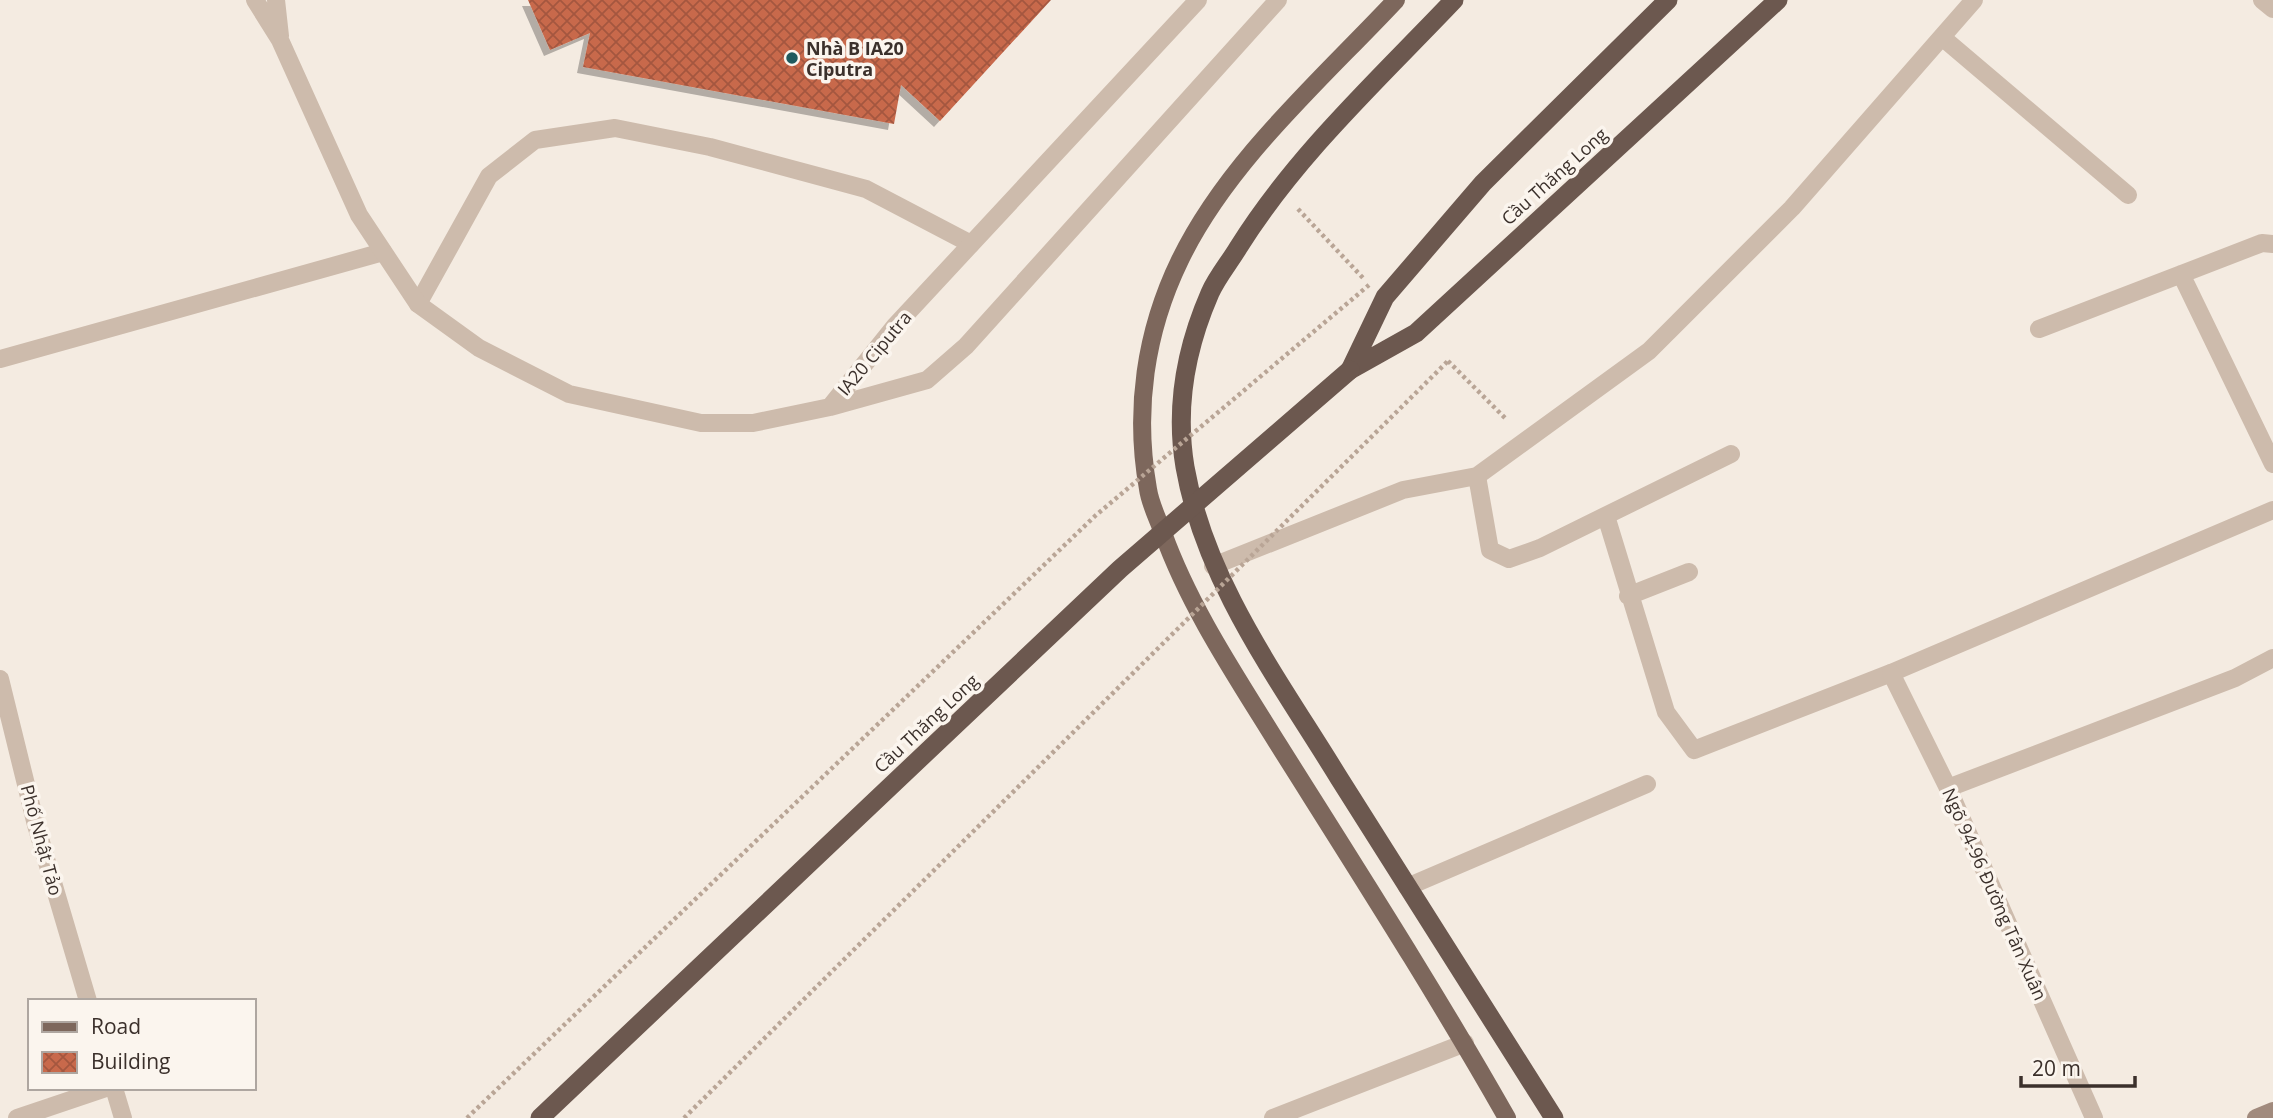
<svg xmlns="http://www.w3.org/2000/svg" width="2273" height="1118" font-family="'Open Sans',sans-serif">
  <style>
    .building { fill: url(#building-cross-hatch); filter: url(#shadow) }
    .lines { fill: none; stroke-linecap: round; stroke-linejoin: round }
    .path { stroke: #b9a596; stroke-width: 4.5; stroke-dasharray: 3.5 3.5; stroke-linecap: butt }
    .service { stroke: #cdbbac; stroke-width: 18 }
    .minor { stroke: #cdbbac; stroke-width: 18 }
    .tertiary { stroke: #cdbbac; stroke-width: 18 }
    .secondary { stroke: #a18a7d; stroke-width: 18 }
    .primary { stroke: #7d675c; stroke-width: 18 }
    .trunk { stroke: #6c584f; stroke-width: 19 }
    .path-bridge { stroke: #b9a596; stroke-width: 4.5; stroke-dasharray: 3.5 3.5; stroke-linecap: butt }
    .trunk-bridge { stroke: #6c584f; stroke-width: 19 }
    .poi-dot { fill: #1f5a5e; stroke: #fbf5ee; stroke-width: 2.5 }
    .labels { text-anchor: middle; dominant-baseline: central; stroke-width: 7; stroke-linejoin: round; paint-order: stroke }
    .poi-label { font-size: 18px; font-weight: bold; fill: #3b302b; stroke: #fbf5ee; text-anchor: start }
    .street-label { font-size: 18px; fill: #3b302b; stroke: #fbf5ee }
  </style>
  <defs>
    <pattern id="building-cross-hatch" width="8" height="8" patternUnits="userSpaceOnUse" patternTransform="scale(1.75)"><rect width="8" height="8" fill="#c8694b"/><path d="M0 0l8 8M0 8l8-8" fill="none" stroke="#a4573f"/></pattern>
    <filter id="shadow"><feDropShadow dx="-6" dy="6" stdDeviation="0" flood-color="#0004"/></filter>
  </defs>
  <rect width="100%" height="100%" fill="#f4ebe1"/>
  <path class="building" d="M528,0H1051L940,121L901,85L894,124L583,67L590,33L550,50Z"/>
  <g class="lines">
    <path class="path" d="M1298,209L1364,279
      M1448,361L1506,419"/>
    <path class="service" d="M1943,38L2128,195
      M2181,274L2273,464
      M418,304L489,176L535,140L615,128L710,147L866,189L971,244
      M2039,329L2262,243L2273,244
      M0,359L383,252
      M1477,476L1490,550L1509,559L1540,548L1731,454
      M1606,516L1666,712L1694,750L1891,673L2273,510
      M1628,596L1689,572
      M1948,788L2235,678L2273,658
      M1407,887L1647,784
      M17,1118L106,1088"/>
    <path class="minor" d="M2262,0L2273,9
      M1213,566L1403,490L1477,476L1649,351L1792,208L1974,0
      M1891,673L1948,788L2094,1118
      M0,679L36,825L88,1001
      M114,1088L123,1118
      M1273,1118L1465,1043"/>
    <path class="tertiary" d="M255,0L280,40L359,215L418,304L479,348L569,394L701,423H753L830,407L927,380L966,346L1278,0
      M276,0L280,36
      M830,407L895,326L1198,0"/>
    <path class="secondary" d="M2256,1118L2273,1111"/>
    <path class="primary" d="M1396,0C1321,80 1228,161 1180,260C1145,332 1134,411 1148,489C1150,504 1158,519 1163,533C1190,608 1236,676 1278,744C1356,868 1435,991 1507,1118"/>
    <path class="trunk" d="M1454,0C1379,79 1296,155 1238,248C1229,263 1217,277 1210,293C1186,348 1175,407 1185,467C1205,582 1279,680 1339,778C1410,892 1482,1005 1554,1118
      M1350,370L1416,333L1778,0
      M1350,370L1385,297L1483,183L1668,0"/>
    <path class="path-bridge" d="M467,1118L1095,516L1369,285
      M684,1118L1448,361"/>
    <path class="trunk-bridge" d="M540,1118L1120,569L1350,370"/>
  </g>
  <circle class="poi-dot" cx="792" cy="58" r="7"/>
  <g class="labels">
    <g class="poi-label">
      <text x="806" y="48">Nhà B IA20<tspan x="806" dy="21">Ciputra</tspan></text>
    </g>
    <g class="street-label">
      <text transform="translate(1554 176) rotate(-42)">Cầu Thăng Long</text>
      <text transform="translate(874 353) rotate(-50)">IA20 Ciputra</text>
      <text transform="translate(926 723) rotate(-43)">Cầu Thăng Long</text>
      <text transform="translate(42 840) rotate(75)">Phố Nhật Tảo</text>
      <text transform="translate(1995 894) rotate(66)">Ngõ 94-96 Đường Tân Xuân</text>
    </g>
  </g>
  <rect x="28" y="999" width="228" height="91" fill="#fbf5ee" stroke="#aea6a0" stroke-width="2"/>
  <rect x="42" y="1022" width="35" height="10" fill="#7d675c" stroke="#aea6a0" stroke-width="2"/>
  <text x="91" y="1034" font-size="21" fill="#3b302b">Road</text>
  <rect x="42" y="1052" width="35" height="21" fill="url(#building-cross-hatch)" stroke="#aea6a0" stroke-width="2"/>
  <text x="91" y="1069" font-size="21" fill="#3b302b">Building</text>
  <path d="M2021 1076v10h114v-10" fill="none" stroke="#3b302b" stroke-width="3.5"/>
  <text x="2032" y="1076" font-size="21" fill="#3b302b" stroke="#fbf5ee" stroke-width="5" paint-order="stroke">20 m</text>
</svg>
